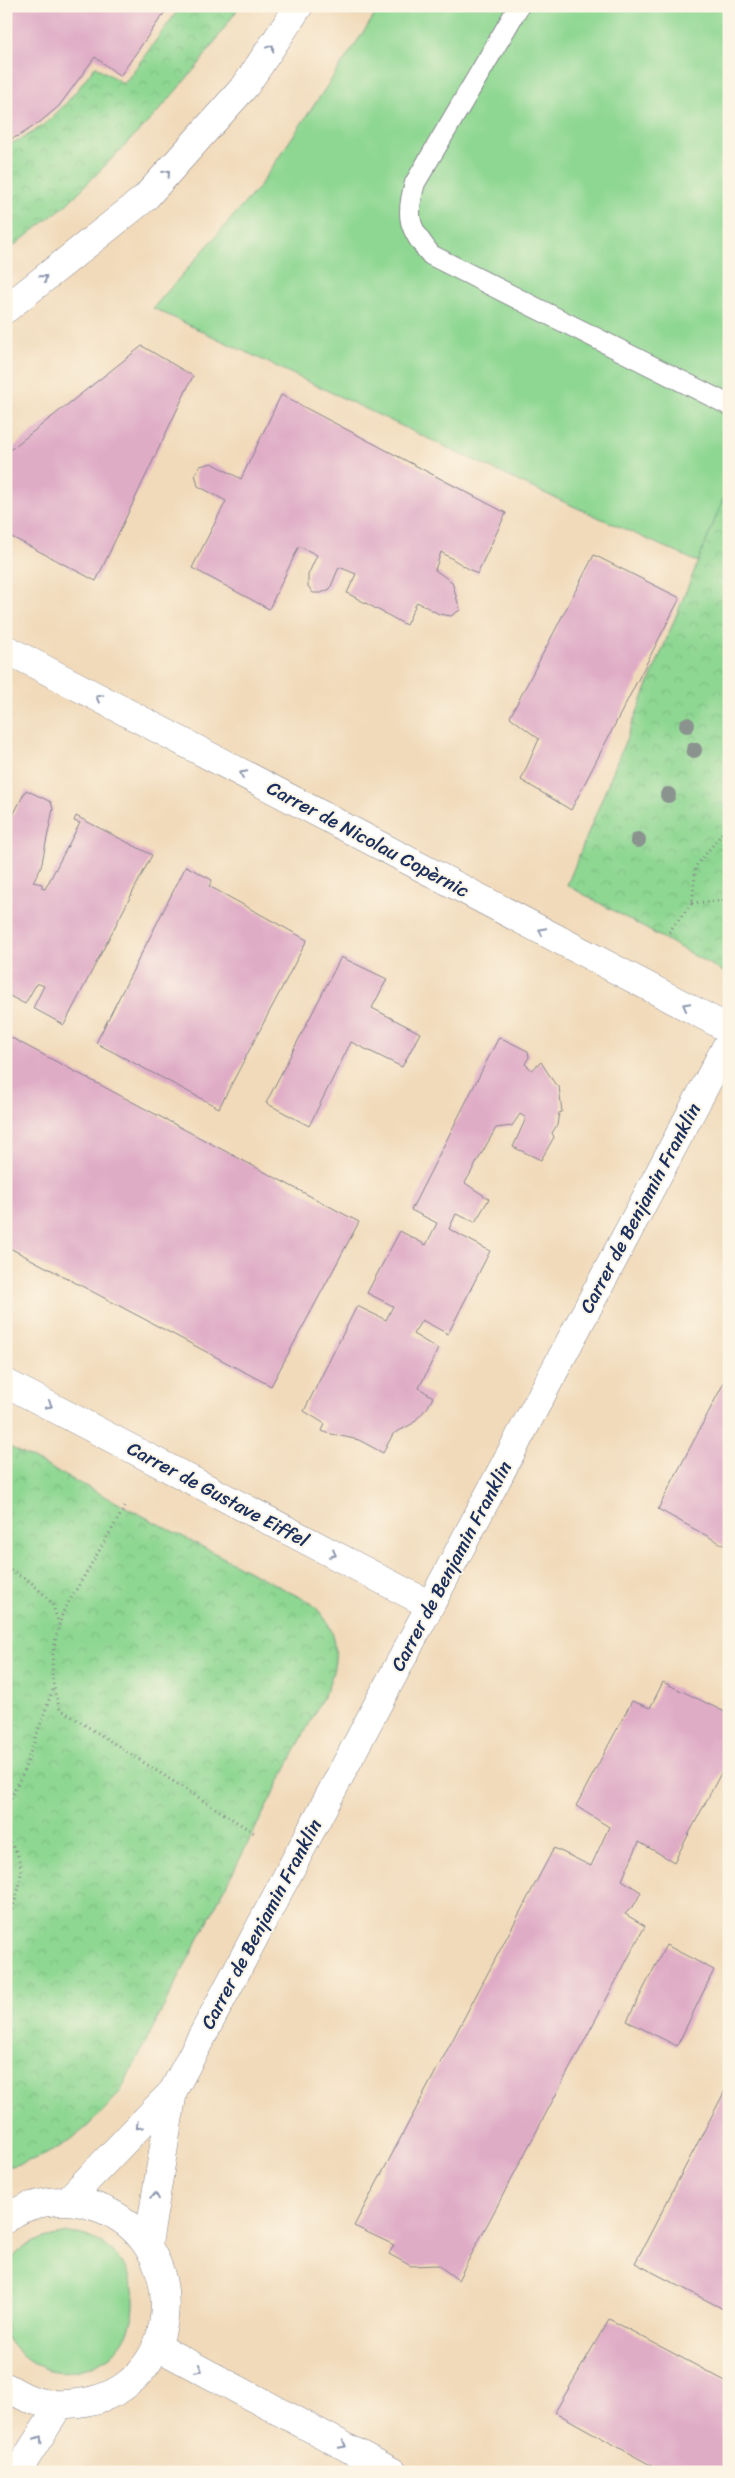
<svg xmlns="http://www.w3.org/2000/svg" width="735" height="2478" font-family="Sriracha,sans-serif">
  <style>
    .green { fill: #8ed792; stroke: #548378 }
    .park { fill: url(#park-crowns); stroke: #548378 }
    .building { fill: #dfacc6 }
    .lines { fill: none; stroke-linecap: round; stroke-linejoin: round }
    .service-casing { stroke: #86848c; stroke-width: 22 }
    .minor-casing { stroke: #86848c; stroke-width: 29 }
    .path { stroke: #86848c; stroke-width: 3; stroke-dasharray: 1 4; stroke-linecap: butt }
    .service { stroke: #fff; stroke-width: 20 }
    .minor { stroke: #fff; stroke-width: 28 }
    .tree { fill: #8b938f }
    .oneway { stroke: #8d97ae }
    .labels { text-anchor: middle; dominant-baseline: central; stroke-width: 4; stroke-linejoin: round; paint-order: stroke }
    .street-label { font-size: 19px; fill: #1b2f5e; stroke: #fcf5e5 }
  </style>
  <defs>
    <pattern id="park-crowns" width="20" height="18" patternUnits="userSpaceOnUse" patternTransform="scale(1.25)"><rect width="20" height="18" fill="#8ed792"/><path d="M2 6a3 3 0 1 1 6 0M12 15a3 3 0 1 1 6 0" fill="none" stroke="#7ab980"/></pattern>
  </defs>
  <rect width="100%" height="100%" fill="#fcf5e5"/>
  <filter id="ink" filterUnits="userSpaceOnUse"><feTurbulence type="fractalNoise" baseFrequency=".02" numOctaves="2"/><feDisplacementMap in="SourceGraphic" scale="10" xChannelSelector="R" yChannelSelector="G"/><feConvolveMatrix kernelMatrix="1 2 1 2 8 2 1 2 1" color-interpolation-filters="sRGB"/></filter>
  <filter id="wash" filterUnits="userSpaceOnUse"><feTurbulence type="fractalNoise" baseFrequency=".0096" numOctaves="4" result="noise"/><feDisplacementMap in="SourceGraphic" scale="20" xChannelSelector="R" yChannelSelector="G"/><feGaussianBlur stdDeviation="1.12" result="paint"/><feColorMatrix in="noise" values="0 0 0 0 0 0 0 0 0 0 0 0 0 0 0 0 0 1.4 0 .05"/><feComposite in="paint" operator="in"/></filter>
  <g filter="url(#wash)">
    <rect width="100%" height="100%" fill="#f1daba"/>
    <path class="green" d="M381,6H729V573L709,567L524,484L153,308L258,188Z
      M69,2233C76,2234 85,2235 91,2238C152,2262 147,2354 83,2369C68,2373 53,2373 39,2366C25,2359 14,2350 6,2336V2268C19,2244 44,2236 69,2233Z"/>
    <path class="park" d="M181,6H229L237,10L199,64L155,115L67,204L6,252V145C45,133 72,98 95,66L124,84Z
      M729,485V975L567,885Z
      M6,1445L311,1603C339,1628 341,1656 327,1689L120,2092C87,2131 58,2156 6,2167Z"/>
    <g id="blocks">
      <path class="building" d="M6,6H169L120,76L95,57L59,106L40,122L19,136L6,140Z
        M142,346L193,376L96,581L6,534V453Z
        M281,395L506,513L477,574L441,552L435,570L452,582L460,610L451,616L439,614L417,602L406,625L347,593L356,574L339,567L330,589L321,593H313L308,586V575L317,555L299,546L269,609L192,568L226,501L198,486L195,474L200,466L212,463L241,479Z
        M594,555L680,598L571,810L521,780L539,739L510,717Z
        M26,790L51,802L53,809L41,867L33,882L42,884V888L45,889L80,823L74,821L76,816L152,855L64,1025L33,1008L44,986L37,983L25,1004L6,994V829Z
        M186,866L212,880L209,886L307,940L219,1108L96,1043Z
        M341,957L387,979L372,1008L420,1033L402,1067L351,1042L309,1126L266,1103Z
        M6,1035L359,1222L271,1386L6,1246Z
        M499,1037L528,1051L529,1057L525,1064L532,1070L541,1062L555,1084L559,1086L562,1112L559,1113L557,1125L552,1133L554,1137L541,1160L513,1147L526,1118L520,1114L512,1126L496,1128L465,1183L489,1199L475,1222L456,1214L449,1229L490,1251L448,1334L422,1320L413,1334L438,1349L419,1388L433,1397L428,1407L412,1424L393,1434L383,1453L359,1440L327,1433L322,1431L325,1424L304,1411L357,1306L386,1320L393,1306L367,1293L400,1231L426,1245L437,1223L411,1210Z
        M729,1373V1548L658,1509Z
        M663,1682L729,1714V1758L674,1862L639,1842L622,1880L641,1892L635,1904L625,1914L645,1926L458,2280L438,2265L411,2266L389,2254L394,2245L354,2226L554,1848L591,1866L609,1827L576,1806L632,1701L650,1708Z
        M666,1945L714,1970L677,2046L627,2021Z
        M729,2083V2312L635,2263Z
        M609,2319L729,2383V2472H663L555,2412Z"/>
    </g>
  </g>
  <g filter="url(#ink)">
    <use href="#blocks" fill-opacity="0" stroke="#86848c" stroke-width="1"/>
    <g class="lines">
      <g class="service-casing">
        <path id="service" d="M519,6L415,183C405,217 409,228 431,255L729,405"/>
      </g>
      <g class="minor-casing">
        <path id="minor" d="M6,309L145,198L246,85L299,6
          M6,649L729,1029
          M6,1383L430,1605
          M68,2200L173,2091L729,1041
          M6,2219C25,2203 58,2198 82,2203C196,2227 190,2391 78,2403C62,2405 45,2405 30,2399C22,2396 14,2391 6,2387
          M148,2244L173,2091
          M156,2346L393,2472
          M17,2472L60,2405"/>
      </g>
      <path class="path" d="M692,903L729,900
        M669,932L692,903L696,866L729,825
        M125,1507L63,1612C52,1648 47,1673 60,1709L254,1833
        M6,1568L31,1582L52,1603L59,1624
        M6,1807L23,1773L53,1689
        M6,1839C33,1863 17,1895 6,1925"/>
      <use href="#service" class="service"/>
      <use href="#minor" class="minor"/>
    </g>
    <g class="tree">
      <circle cx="687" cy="725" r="8"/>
      <circle cx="694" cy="750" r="8"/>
      <circle cx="668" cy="795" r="8"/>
      <circle cx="638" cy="840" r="8"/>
    </g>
    <defs><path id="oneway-chevron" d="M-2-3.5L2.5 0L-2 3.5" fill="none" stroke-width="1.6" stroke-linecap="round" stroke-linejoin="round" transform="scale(1.25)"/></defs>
    <g class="oneway">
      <use href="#oneway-chevron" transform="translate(271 48) rotate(-56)"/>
      <use href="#oneway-chevron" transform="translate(167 173) rotate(-48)"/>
      <use href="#oneway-chevron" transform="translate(44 278) rotate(-39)"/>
      <use href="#oneway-chevron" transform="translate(99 698) rotate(-152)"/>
      <use href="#oneway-chevron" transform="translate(243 774) rotate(-152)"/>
      <use href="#oneway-chevron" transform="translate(542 931) rotate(-152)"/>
      <use href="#oneway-chevron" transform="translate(686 1006) rotate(-152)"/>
      <use href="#oneway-chevron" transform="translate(49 1405) rotate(28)"/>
      <use href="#oneway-chevron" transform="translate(333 1554) rotate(28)"/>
      <use href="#oneway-chevron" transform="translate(139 2126) rotate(134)"/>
      <use href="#oneway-chevron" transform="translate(155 2196) rotate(-81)"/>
      <use href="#oneway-chevron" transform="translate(199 2369) rotate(28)"/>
      <use href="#oneway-chevron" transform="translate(39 2439) rotate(-57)"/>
      <use href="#oneway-chevron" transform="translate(343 2445) rotate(28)"/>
    </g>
  </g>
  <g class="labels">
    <g class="street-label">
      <text transform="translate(368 839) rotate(28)">Carrer de Nicolau Copèrnic</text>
      <text transform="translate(640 1208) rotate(-62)">Carrer de Benjamin Franklin</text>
      <text transform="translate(218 1494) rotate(28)">Carrer de Gustave Eiffel</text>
      <text transform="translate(451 1566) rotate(-62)">Carrer de Benjamin Franklin</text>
      <text transform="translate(261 1924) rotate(-62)">Carrer de Benjamin Franklin</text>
    </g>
  </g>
  <rect width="735" height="2478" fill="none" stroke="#fcf5e5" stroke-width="25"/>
</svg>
